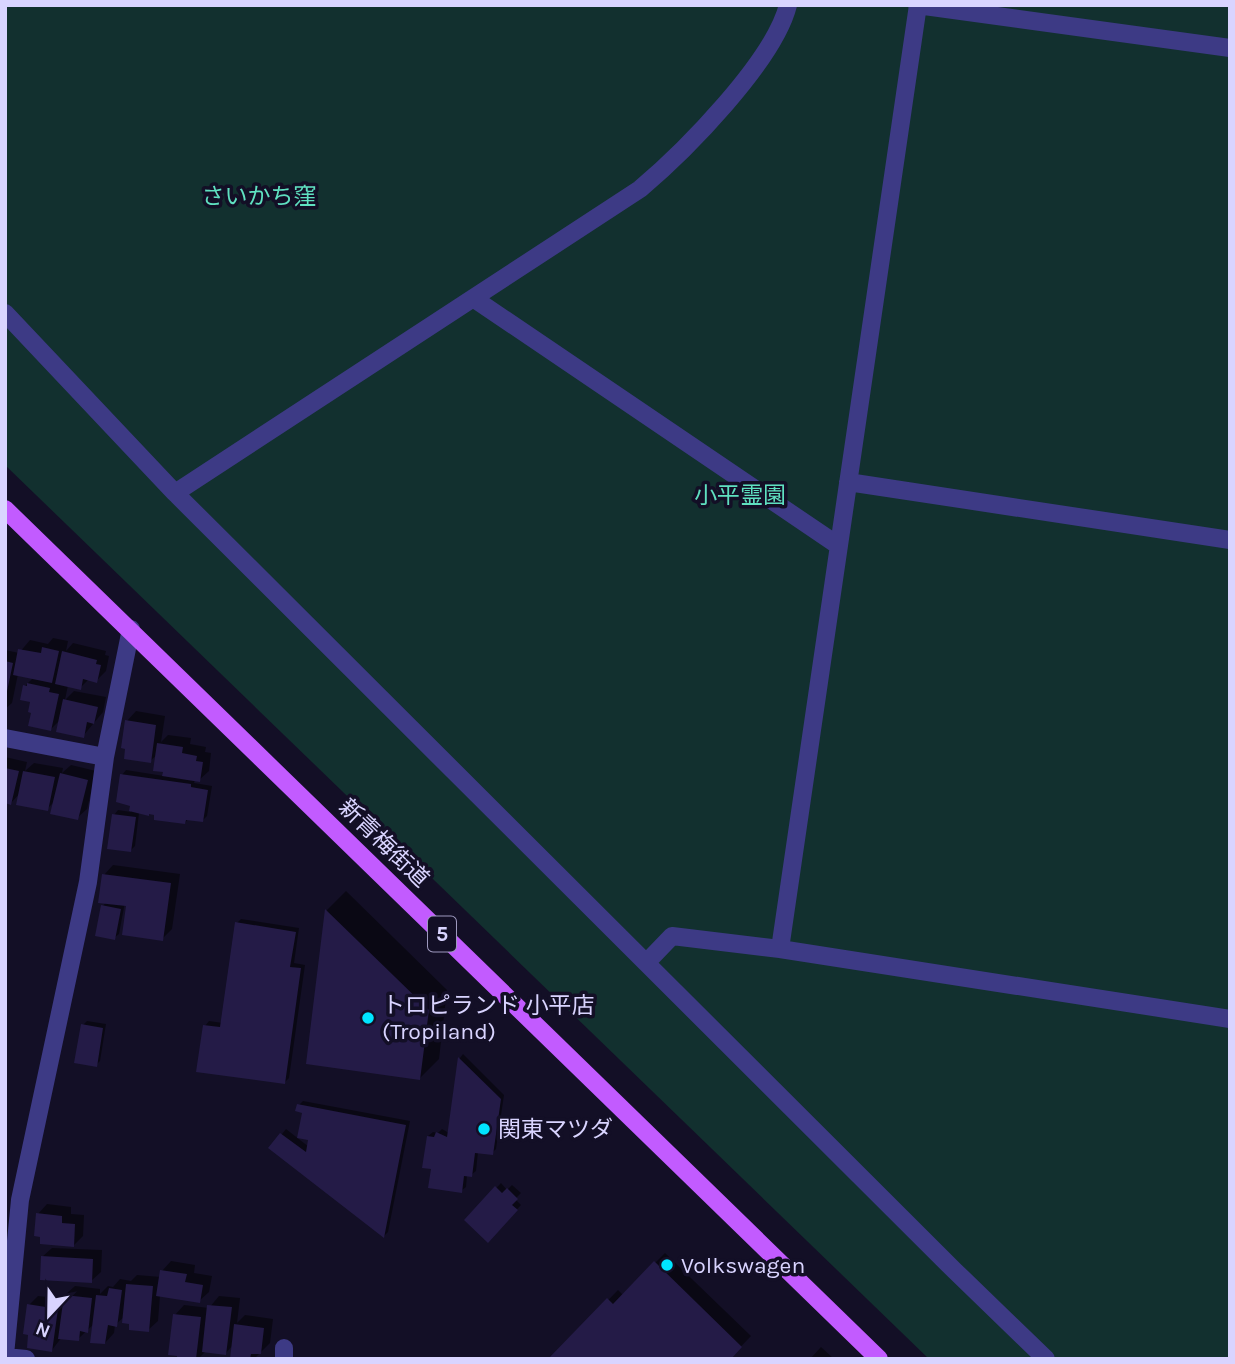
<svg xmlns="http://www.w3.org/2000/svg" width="1235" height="1364" font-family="Karla,'Noto Sans JP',sans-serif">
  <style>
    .green { fill: #12302f }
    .shadow { fill: #0007 }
    .building { fill: #241b47 }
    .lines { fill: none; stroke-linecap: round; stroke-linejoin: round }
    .minor { stroke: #3d3a85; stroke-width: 18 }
    .major { stroke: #c25bff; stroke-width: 18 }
    .poi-dot { fill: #00e5ff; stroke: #130f26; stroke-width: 2.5 }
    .labels { text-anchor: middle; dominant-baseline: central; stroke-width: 7; stroke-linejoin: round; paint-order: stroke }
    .shield { fill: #130f26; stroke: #9e99be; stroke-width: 2 }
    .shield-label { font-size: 21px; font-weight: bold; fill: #d9d4ff }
    .park-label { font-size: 23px; fill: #5fe0c0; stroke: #130f26 }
    .street-label { font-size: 23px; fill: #d9d4ff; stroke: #130f26 }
    .poi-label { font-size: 23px; fill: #d9d4ff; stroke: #130f26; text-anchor: start }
  </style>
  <rect width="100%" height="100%" fill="#130f26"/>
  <path class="green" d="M5,5H1230V1359H929L5,465Z"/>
  <path class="shadow" d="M53,638L68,641L66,651L73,643L106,651L105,655L109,656L106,671L96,681L89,679L80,688L68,685L65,700L74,691L106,697L103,712L83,736L60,720L51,729L25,686L33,678L18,674L12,703L5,709V650L19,653L30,640L48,644Z
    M136,711L165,716L161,742L168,735L191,738L190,744L206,747L205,752L211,753L209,771L199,780H195L194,783L212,786L207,816L203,820L189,818L185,823L156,813H139L135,846L131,850L114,815L118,810L131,812L132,804L122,775L126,770L164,776L165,770L158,754L150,761L127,721Z
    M5,757L27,762L25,771L34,763L63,768L62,773L71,765L96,771L87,809L77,818L54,802L47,809L20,793L11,803L5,801Z
    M113,865L180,874L172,929L162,939L125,902L119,934L114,938L103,906L106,902L104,875Z
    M346,891L447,990L439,1059L420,1078L308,1063L327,910Z
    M241,919L299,928L294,963L305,965L289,1078L284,1083L205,1026L209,1021L223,1023L237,923Z
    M87,1021L106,1024L100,1061L96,1065L83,1025Z
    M463,1054L504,1095L496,1149L492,1153L478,1152L476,1171L471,1175H467L466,1187L461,1191L433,1168L428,1136L433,1132L438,1133L442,1129L449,1133L460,1058Z
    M303,1101L410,1121L388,1232L384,1236L271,1148L286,1129L309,1147L310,1139L304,1112L299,1105Z
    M501,1183L507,1190L512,1185L521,1193L515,1199L521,1205L488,1240L466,1220Z
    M47,1204L71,1207V1214L84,1215L83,1236L74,1245L38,1214Z
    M52,1248L102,1250L101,1272L91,1281L42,1257Z
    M665,1253L751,1336L729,1359H551L618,1290L623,1295Z
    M171,1261L195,1265L194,1273L212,1276L209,1292L199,1301L160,1295L158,1321L148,1330L124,1317L115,1325L114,1333L105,1343L95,1323L78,1339L62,1337L52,1350L29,1305L38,1296L65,1299V1295L75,1286L100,1289V1294L108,1286L113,1287L120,1279L131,1281L137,1275L161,1277L162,1271Z
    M219,1296L240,1298L237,1323L245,1315L273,1319L270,1343L254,1359H232L233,1345L226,1353L206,1351L198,1359H179L175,1315L184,1305L209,1308Z
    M821,1347L834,1359H810Z"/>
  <path class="building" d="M42,647L59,651L52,683L13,675L18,649L41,653Z
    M62,651L97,660L96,664L101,665L97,683L83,679L81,690L55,684Z
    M5,661L13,663L6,696H5Z
    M27,683L50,688L49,692L59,694L51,731L28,726L31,713L28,712L30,702L20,700L23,685L27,686Z
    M63,699L98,707L94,724L87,722L84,738L56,732Z
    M125,720L156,725L151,763L124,759L125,749L121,748Z
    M157,743L183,747L182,753L197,756L196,761L203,762L200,782L162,776L163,772L153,771Z
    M5,768L19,771L11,805L5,803Z
    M23,771L55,777L48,811L16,805Z
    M60,773L88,780L78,820L50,814Z
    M120,774L191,784V787L208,790L203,822L186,820L185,824L154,820V815L149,814V816L129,811L130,806L116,802Z
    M112,814L136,817L131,852L107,849Z
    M102,874L171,883L163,941L122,935L126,906L98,903Z
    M101,905L121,909L115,940L95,936Z
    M325,909L429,1010L420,1080L306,1064Z
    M235,922L296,932L290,967L301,968L285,1084L196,1072L203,1025L220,1027Z
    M81,1024L103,1028L97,1067L74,1063Z
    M458,1057L501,1099L493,1155L475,1153L472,1177L464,1176L462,1193L428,1188L431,1169L422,1168L427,1136L434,1137L436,1132L447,1137Z
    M297,1104L406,1125L384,1238L268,1148L280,1133L306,1152L308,1140L297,1138L302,1113L295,1111Z
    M495,1186L502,1193L507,1188L518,1199L512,1205L518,1210L488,1243L464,1220Z
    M36,1213L62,1216V1223L75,1224L74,1247L40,1244V1237L34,1236Z
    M41,1256L93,1259L92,1283L40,1280Z
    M654,1261L742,1347L731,1359H548L607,1298L613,1304Z
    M160,1270L187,1274L185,1282L203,1285L200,1303L156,1296Z
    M126,1284L153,1286L149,1332L129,1330V1324L122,1323Z
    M109,1288L122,1290L117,1327L108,1325L105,1344L90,1343L96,1295L107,1296Z
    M64,1295L92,1298L88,1333L80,1331L79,1341L58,1339Z
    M27,1304L58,1309L52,1352L27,1348L28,1335L23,1334Z
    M207,1305L232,1307L226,1355L202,1352Z
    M173,1314L201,1317L196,1359H177V1356L168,1355Z
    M234,1324L264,1328L261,1354H251L250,1359H230Z"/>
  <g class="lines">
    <path class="minor" d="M917,5L1230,48
      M473,298L839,546
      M5,313L175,493L955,1271L1046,1359
      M848,482L1230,540
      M175,493L640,189C685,151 774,61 788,5
      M5,738L105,757
      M780,949L918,5
      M647,962L672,936L780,949L1230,1019
      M284,1348V1359
      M5,1355L20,1200L88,882L105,757L131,629
      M5,1357L26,1359"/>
    <path class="major" d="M5,509L879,1359"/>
  </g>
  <g class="poi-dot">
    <circle cx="368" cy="1018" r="7"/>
    <circle cx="484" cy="1129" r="7"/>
    <circle cx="667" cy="1265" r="7"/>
  </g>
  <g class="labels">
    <rect class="shield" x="428" y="916.5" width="28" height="35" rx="5"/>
    <g class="shield-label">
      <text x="442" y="934">5</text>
    </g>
    <g class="park-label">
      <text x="259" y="196">さいかち窪</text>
      <text x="740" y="495">小平霊園</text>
    </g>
    <g class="street-label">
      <text transform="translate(384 843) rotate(44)">新青梅街道</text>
    </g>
    <g class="poi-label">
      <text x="382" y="1005">トロピランド 小平店<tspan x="382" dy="26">(Tropiland)</tspan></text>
      <text x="498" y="1129">関東マツダ</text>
      <text x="681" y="1265">Volkswagen</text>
    </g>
  </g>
  <rect width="1235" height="1364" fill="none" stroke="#d9d4ff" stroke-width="14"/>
  <g transform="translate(49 1315) rotate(202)" stroke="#130f26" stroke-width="5" paint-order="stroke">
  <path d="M0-5L12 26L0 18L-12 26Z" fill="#d9d4ff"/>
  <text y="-10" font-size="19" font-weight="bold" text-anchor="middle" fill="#d9d4ff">N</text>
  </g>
</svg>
